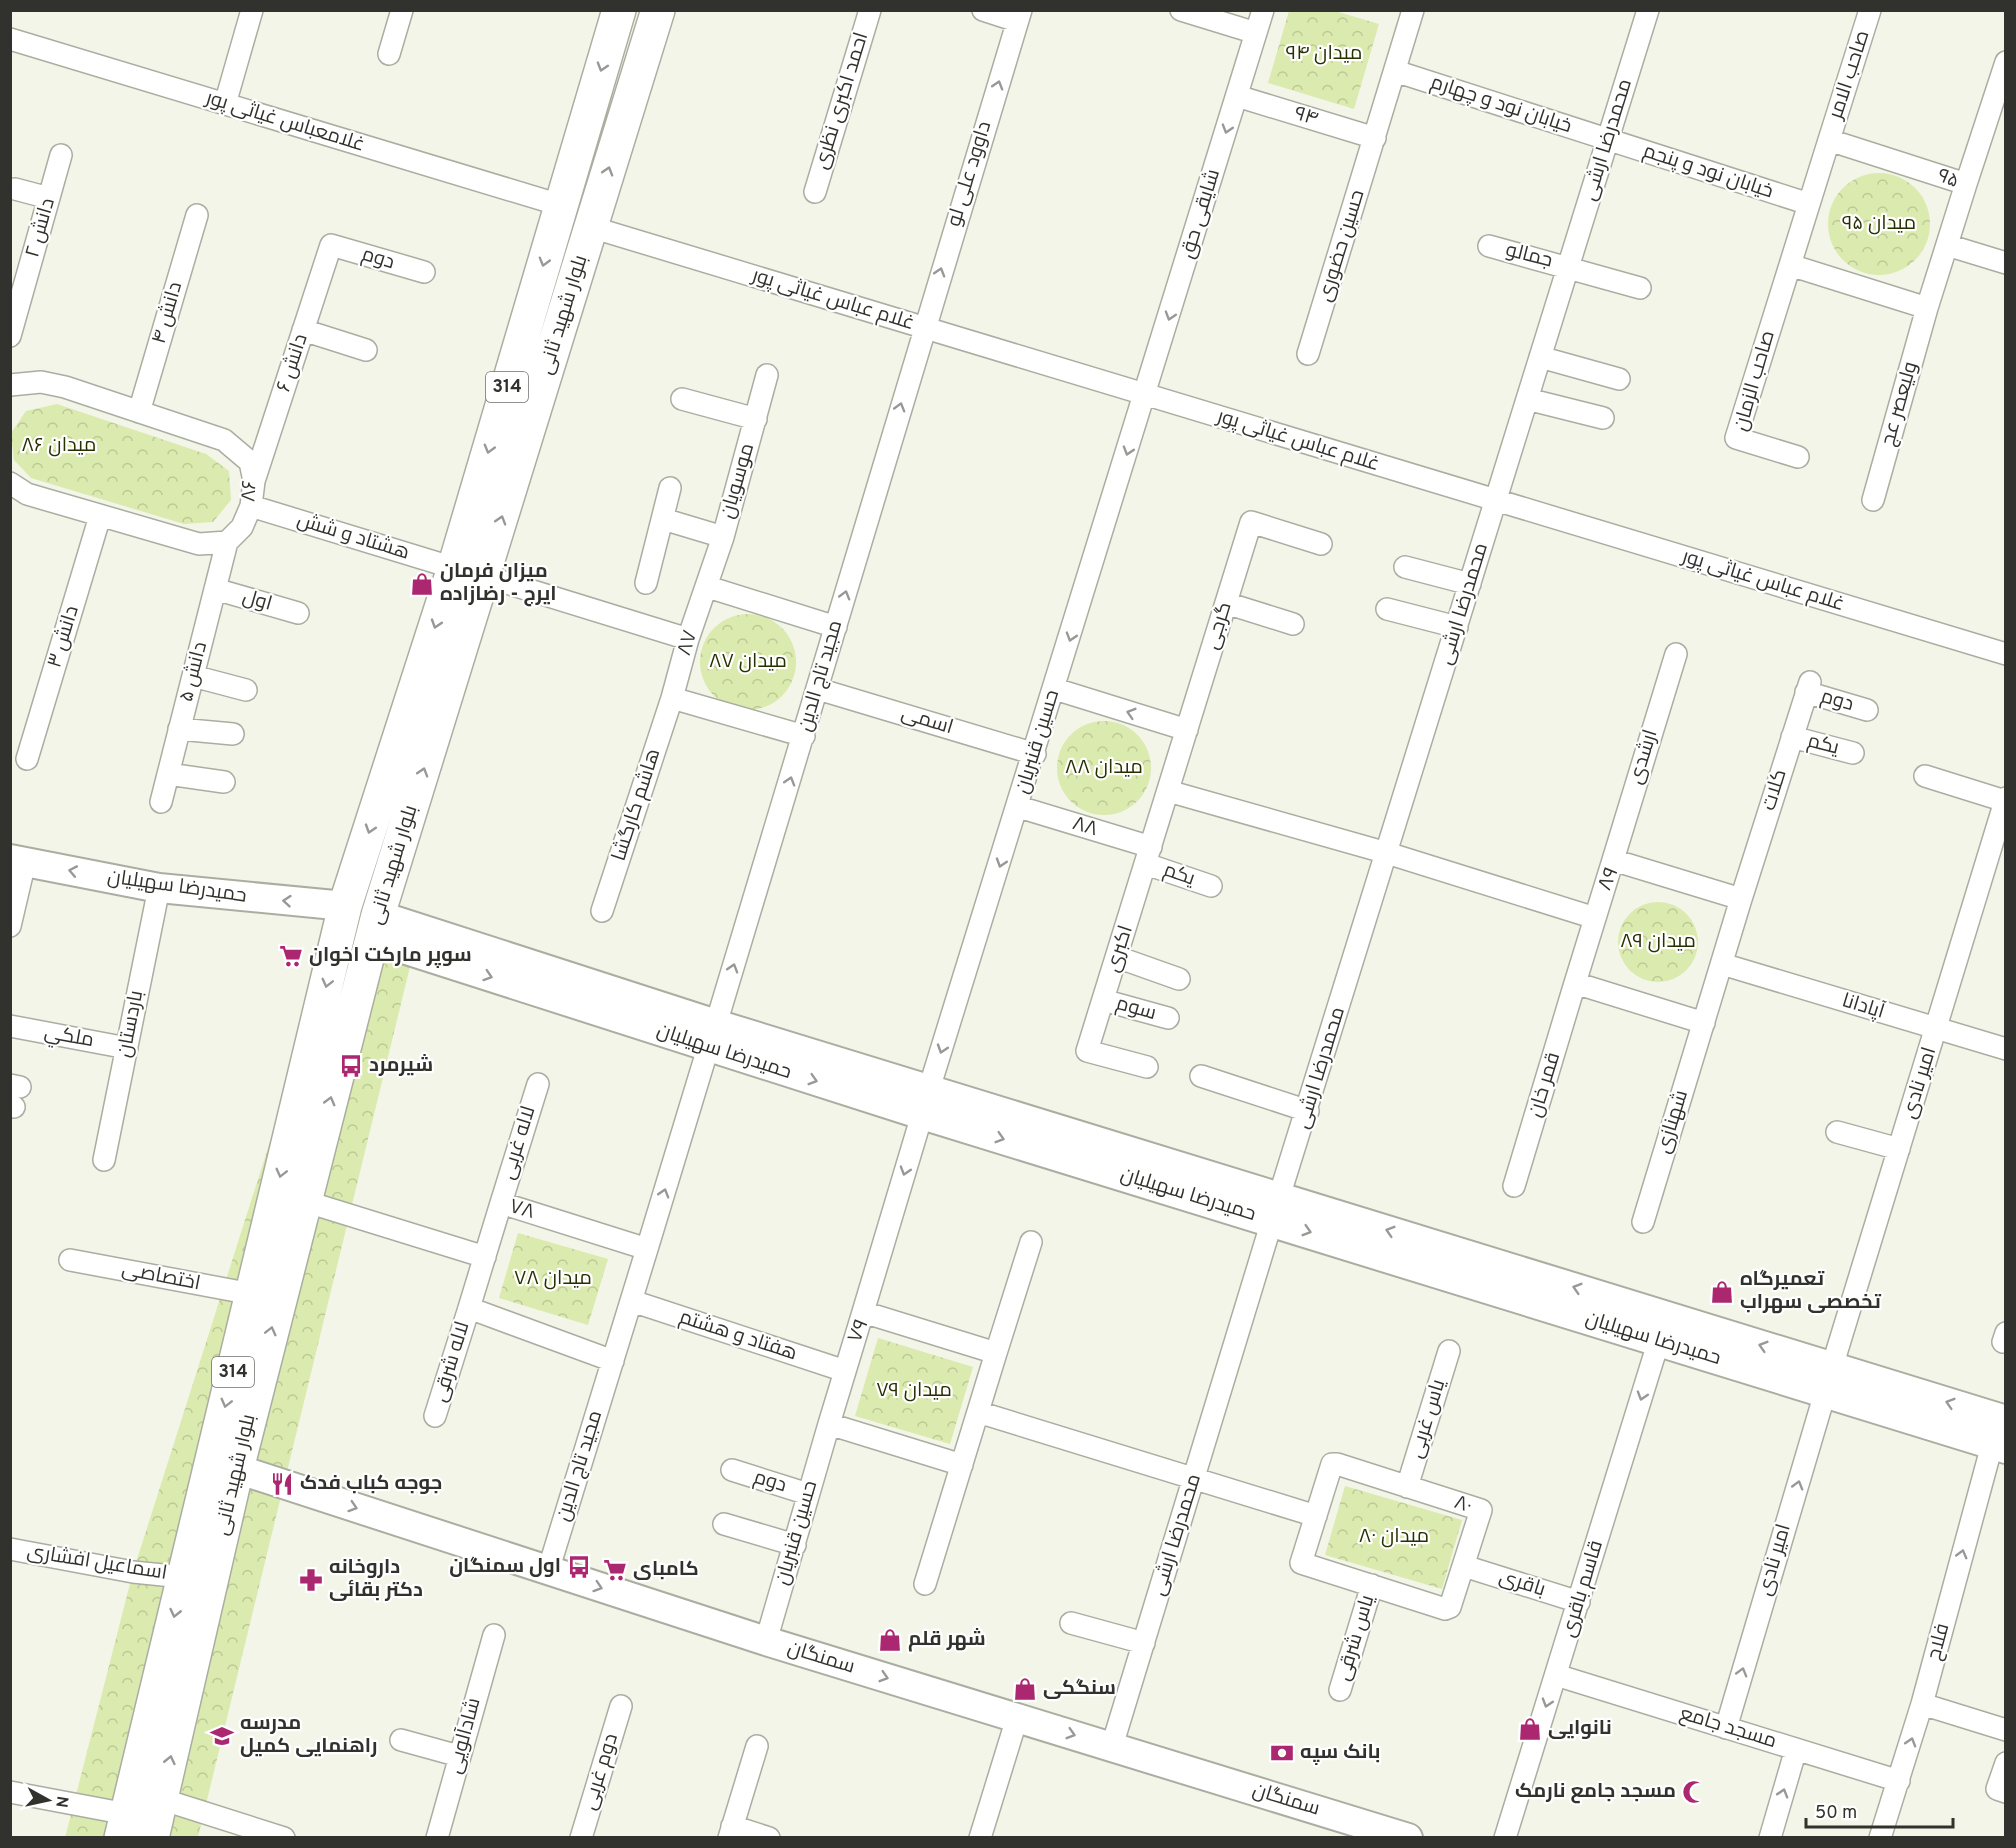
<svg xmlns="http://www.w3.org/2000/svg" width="2016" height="1848" font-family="Overpass,Cairo,sans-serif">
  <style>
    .forest { fill: url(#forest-crowns) }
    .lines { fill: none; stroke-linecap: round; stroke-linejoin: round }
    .minor-casing { stroke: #aaaea1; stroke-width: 24 }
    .secondary-casing { stroke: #aaaea1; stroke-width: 32 }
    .primary-casing { stroke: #aaaea1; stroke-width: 36 }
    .minor { stroke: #fff; stroke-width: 21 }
    .secondary { stroke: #fff; stroke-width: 28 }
    .primary { stroke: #fff; stroke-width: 33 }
    .oneway { stroke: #989896 }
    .labels { text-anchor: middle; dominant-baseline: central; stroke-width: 4.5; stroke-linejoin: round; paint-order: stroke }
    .shield { fill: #fff; stroke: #6f706c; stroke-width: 1.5 }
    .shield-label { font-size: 18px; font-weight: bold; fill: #31322d }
    .park-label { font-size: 20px; fill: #283000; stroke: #fff }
    .street-label { font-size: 20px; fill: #31322d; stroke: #fff }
    .poi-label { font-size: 20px; font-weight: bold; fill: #31322d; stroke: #fff; text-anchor: start }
  </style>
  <defs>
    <pattern id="forest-crowns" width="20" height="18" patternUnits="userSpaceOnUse" patternTransform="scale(1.5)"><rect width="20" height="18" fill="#dbeaae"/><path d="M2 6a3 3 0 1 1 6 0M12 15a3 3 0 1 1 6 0" fill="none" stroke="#bcc996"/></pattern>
  </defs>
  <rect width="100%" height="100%" fill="#f2f5e8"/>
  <path class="forest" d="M1289,11H1335L1379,24L1354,109L1268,83Z
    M1828 224a51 51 0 1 1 102 0a51 51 0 1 1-102 0Z
    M57,404L206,454L229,471L231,500L213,522L184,524L31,478L14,460L11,433L26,411Z
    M700 662a48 48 0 1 1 96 0a48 48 0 1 1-96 0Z
    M1057 768a47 47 0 1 1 94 0a47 47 0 1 1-94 0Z
    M1618 942a40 40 0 1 1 80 0a40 40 0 1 1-80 0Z
    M345,906L121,1837L65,1838L133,1572Z
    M378,915L415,946L198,1837L151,1838Z
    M518,1233L608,1259L588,1325L499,1298Z
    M878,1338L973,1367L950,1444L855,1416Z
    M1345,1486L1462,1520L1442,1589L1325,1555Z"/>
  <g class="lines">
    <g class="minor-casing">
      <path id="minor" d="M983,10L1017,21
        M1181,10L1256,33
        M10,39L560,205
        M389,54L402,10
        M1395,71L1809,204
        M1237,96L1375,138
        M225,104L252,10
        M1829,140L1870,10
        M1966,184L2006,62
        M15,189L49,198
        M815,192L870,10
        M591,227L2006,654
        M1947,245L2006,263
        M1489,246L1640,288
        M1790,265L1927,308L1966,184L1829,140L1736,438L1798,457
        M303,330L366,350
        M10,336L61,155
        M1308,354L1413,10
        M1540,357L1619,379
        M767,375L723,537L688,639L672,698L804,736
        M10,385L41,382L65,387L224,440L250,462L254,481L251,506L242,527L227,542L199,544L27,494L10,483
        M682,399L756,419
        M1527,399L1603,418
        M139,412L197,215
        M254,481L331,245L424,272
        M1873,500L1927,308
        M251,506L454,568
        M663,519L723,537
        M1405,567L1470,584
        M484,576L688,639
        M646,583L670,488
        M708,587L836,627
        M215,589L298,613
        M1226,603L1293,624
        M1387,609L1457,627
        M193,676L246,690
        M818,689L1035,754
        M1055,689L1187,730
        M1806,692L1867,710
        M179,729L233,734
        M1792,737L1853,753
        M27,759L100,516
        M168,774L224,782
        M1925,776L2005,801
        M1168,791L1387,853L1595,918
        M161,802L227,542
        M1019,807L1151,847
        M1613,860L1676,654
        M1146,864L1211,886
        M1741,899L1810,682
        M602,911L672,698
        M10,926L25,862
        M1117,957L1179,979
        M1722,964L2006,1049
        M1103,1000L1168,1018
        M716,1024L1021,10
        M10,1026L127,1048
        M1147,1067L1087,1051L1251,522L1321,544
        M1201,1076L1308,1111
        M10,1085L20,1087
        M929,1089L1263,10
        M10,1106L14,1107
        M1837,1132L1899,1149
        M104,1160L159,888
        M1514,1186L1575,983
        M1279,1197L1648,10
        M304,1201L485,1257
        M501,1203L538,1084
        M1643,1222L1741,899L1613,860L1575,983L1704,1023
        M647,1249L708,1048
        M70,1260L252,1294
        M632,1301L845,1371
        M863,1312L922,1115
        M2003,1342L2006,1333
        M996,1353L1031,1242
        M1832,1367L2006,798
        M978,1412L1316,1516
        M435,1416L469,1308
        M1332,1464H1337L1481,1510L1450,1607L1445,1609L1301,1563Z
        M732,1470L808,1494
        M1407,1487L1449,1351
        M724,1524L795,1545
        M10,1549L133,1572L183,1577
        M1464,1566L1579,1602
        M548,1571L647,1249L501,1203L469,1308L613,1361
        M925,1584L996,1353L863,1312L829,1424L962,1465
        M1071,1623L1144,1643
        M766,1641L829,1424
        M1556,1675L1899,1781
        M1340,1690L1372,1585
        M1922,1704L2006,1730
        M1726,1728L1825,1393
        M401,1740L459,1756
        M1112,1746L1272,1221
        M2006,1763L1997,1789L2006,1792
        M10,1792L127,1814
        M161,1799L284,1838
        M732,1826L769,1838
        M437,1838L494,1635
        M581,1838L621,1706
        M729,1838L757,1746
        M980,1838L1017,1718
        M1505,1838L1659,1340
        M1770,1838L1796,1749
        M1880,1838L1922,1704L1992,1445"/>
    </g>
    <g class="secondary-casing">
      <path id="secondary" d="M10,859L159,888L345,906
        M378,915L716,1024L2006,1420
        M372,939L922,1115L2006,1449
        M237,1469L766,1641L1408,1838"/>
    </g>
    <g class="primary-casing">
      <path id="primary" d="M121,1838L345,906L454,568L619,10
        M152,1838L237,1469L378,915L658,10"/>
    </g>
    <use href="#minor" class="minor"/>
    <use href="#secondary" class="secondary"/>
    <use href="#primary" class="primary"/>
  </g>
  <defs><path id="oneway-chevron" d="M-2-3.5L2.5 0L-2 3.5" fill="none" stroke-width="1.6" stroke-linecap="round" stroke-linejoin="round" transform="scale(1.5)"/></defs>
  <g class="oneway">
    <use href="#oneway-chevron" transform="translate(602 67) rotate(107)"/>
    <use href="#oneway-chevron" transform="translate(998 85) rotate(-73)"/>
    <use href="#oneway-chevron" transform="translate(1227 129) rotate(107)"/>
    <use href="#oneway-chevron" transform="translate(608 171) rotate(-73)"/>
    <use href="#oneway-chevron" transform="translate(544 262) rotate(106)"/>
    <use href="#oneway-chevron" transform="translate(940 272) rotate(-73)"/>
    <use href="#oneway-chevron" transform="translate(1170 316) rotate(107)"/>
    <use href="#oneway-chevron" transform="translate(900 407) rotate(-74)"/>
    <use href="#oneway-chevron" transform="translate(489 449) rotate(106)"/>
    <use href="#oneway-chevron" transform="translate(1128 451) rotate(107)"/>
    <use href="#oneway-chevron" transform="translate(501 520) rotate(-73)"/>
    <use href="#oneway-chevron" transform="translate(845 595) rotate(-74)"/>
    <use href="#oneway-chevron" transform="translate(436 624) rotate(108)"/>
    <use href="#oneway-chevron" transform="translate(1071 637) rotate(107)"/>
    <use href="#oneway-chevron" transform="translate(1131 713) rotate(-163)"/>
    <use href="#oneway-chevron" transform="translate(423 772) rotate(-73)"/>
    <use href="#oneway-chevron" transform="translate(790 781) rotate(-73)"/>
    <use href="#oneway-chevron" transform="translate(370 829) rotate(108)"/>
    <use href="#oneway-chevron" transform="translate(1001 863) rotate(108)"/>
    <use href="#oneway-chevron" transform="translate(73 871) rotate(-169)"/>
    <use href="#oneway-chevron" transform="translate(287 901) rotate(-175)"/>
    <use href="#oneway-chevron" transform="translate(733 968) rotate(-73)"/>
    <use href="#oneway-chevron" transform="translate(488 976) rotate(18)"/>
    <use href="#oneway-chevron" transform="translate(327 983) rotate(104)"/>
    <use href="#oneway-chevron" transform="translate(942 1049) rotate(108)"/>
    <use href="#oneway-chevron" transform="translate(813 1080) rotate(17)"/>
    <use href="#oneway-chevron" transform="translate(330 1101) rotate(-75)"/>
    <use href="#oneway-chevron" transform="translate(1000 1138) rotate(17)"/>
    <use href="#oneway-chevron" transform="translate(905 1171) rotate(107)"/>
    <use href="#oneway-chevron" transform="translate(281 1173) rotate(104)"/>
    <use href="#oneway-chevron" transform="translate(664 1193) rotate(-73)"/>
    <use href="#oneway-chevron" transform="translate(1307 1231) rotate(17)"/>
    <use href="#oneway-chevron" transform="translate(1390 1231) rotate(-163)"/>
    <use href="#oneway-chevron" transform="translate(1577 1288) rotate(-163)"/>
    <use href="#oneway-chevron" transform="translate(271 1331) rotate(-76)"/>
    <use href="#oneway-chevron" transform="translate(1763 1346) rotate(-163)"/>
    <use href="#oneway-chevron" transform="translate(1642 1396) rotate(107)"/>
    <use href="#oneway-chevron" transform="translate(226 1403) rotate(104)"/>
    <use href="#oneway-chevron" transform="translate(1950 1403) rotate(-163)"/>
    <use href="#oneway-chevron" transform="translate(1798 1485) rotate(-74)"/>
    <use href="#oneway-chevron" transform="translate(353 1507) rotate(18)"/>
    <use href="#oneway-chevron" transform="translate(1962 1554) rotate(-75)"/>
    <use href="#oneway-chevron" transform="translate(598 1587) rotate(18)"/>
    <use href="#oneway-chevron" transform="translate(175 1613) rotate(103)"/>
    <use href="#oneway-chevron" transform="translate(1742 1672) rotate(-74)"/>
    <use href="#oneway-chevron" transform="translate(884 1677) rotate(17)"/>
    <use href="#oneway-chevron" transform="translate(1547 1703) rotate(107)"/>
    <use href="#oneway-chevron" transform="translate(1071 1734) rotate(17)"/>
    <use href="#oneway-chevron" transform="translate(1911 1742) rotate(-73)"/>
    <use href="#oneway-chevron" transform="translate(170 1760) rotate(-77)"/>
    <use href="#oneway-chevron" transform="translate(1783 1793) rotate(-73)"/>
  </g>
  <defs>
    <g id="shop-bare" transform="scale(1.8)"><path d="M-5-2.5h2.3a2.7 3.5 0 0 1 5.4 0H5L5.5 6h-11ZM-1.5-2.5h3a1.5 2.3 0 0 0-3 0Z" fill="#ab2770" stroke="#fff" stroke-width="2.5" paint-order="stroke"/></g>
    <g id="supermarket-bare" transform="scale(1.8)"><path d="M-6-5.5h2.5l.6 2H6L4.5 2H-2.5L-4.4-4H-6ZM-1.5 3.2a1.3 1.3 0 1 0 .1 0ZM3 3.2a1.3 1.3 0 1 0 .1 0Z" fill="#ab2770" stroke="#fff" stroke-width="2.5" paint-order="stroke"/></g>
    <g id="bus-bare" transform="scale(1.8)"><path d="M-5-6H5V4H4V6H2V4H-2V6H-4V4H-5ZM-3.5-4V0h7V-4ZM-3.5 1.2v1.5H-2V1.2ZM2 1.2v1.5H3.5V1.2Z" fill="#ab2770" stroke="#fff" stroke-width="2.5" paint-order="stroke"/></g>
    <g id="restaurant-bare" transform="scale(1.8)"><path d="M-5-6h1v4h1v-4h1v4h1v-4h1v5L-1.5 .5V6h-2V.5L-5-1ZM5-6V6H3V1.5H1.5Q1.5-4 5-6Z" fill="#ab2770" stroke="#fff" stroke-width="2.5" paint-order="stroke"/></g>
    <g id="pharmacy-bare" transform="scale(1.8)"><path d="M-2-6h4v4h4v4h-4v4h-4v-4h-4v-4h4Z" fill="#ab2770" stroke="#fff" stroke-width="2.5" paint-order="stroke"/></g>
    <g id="school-bare" transform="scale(1.8)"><path d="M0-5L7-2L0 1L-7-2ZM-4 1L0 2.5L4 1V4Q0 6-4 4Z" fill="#ab2770" stroke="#fff" stroke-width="2.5" paint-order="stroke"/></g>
    <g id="bank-bare" transform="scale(1.8)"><path d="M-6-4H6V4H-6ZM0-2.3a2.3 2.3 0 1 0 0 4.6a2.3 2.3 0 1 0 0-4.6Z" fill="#ab2770" stroke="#fff" stroke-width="2.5" paint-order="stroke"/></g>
    <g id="mosque-bare" transform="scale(1.8)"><path d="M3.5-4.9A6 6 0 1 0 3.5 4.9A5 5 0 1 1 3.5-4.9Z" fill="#ab2770" stroke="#fff" stroke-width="2.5" paint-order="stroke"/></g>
  </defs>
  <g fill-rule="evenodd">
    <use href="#shop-bare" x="422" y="584"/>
    <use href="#supermarket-bare" x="291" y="956"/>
    <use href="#bus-bare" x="351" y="1066"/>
    <use href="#shop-bare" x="1722" y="1292"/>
    <use href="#restaurant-bare" x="282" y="1484"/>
    <use href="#bus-bare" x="579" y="1567"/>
    <use href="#supermarket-bare" x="615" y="1570"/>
    <use href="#pharmacy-bare" x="311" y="1580"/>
    <use href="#shop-bare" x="890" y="1640"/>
    <use href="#shop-bare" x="1025" y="1689"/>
    <use href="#shop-bare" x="1530" y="1729"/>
    <use href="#school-bare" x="222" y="1736"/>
    <use href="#bank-bare" x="1282" y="1753"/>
    <use href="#mosque-bare" x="1694" y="1792"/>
  </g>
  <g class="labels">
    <g class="shield">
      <rect x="486" y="372" width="42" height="30" rx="4.5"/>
      <rect x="212" y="1357" width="42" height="30" rx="4.5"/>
    </g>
    <g class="shield-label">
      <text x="507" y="387">314</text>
      <text x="233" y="1372">314</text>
    </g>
    <g class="park-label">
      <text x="1324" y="54">میدان ۹۴</text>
      <text x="1879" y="224">میدان ۹۵</text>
      <text x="59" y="446">میدان ۸۶</text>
      <text x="748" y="662">میدان ۸۷</text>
      <text x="1104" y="768">میدان ۸۸</text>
      <text x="1658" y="942">میدان ۸۹</text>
      <text x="553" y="1279">میدان ۷۸</text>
      <text x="914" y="1391">میدان ۷۹</text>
      <text x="1394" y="1537">میدان ۸۰</text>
    </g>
    <g class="street-label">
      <text transform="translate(1850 75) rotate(-72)">صاحب الامر</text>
      <text transform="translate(842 101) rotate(-73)">احمد اکبری نظری</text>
      <text transform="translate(1501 105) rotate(18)">خیابان نود و چهارم</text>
      <text transform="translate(1306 117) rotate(17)">۹۴</text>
      <text transform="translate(285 122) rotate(17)">غلامعباس غیاثی پور</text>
      <text transform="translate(1608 140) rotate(-73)">محمدرضا ارشی</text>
      <text transform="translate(1708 172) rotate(18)">خیابان نود و پنجم</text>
      <text transform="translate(970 174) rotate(-73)">داوود علی لو</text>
      <text transform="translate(1948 179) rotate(22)">۹۵</text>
      <text transform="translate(1201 214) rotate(-73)">شایقی حق</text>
      <text transform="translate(41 228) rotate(-74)">دانش ۲</text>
      <text transform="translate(1342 246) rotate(-73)">حسین حضوری</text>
      <text transform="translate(1529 256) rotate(14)">جمالو</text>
      <text transform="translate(378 259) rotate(17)">دوم</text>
      <text transform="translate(833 300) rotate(17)">غلام عباس غیاثی ‌پور</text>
      <text transform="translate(168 313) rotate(-74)">دانش ۴</text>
      <text transform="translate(564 315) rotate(-73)">بلوار شهید ثانی</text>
      <text transform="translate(293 363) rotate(-72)">دانش ۶</text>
      <text transform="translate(1755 381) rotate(-74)">صاحب الزمان</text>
      <text transform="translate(1900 404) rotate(-74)">ولیعصر عج</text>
      <text transform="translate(1298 441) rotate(17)">غلام عباس غیاثی ‌پور</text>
      <text transform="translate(738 481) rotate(-74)">موسویان</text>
      <text transform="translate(250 491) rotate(-86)">۸۶</text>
      <text transform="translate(353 537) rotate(17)">هشتاد و شش</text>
      <text transform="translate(1763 581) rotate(17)">غلام عباس غیاثی ‌پور</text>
      <text transform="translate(257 601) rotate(16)">اول</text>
      <text transform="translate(1464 604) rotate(-73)">محمدرضا ارشی</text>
      <text transform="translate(1219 626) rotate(-73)">گرجی</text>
      <text transform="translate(64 637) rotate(-73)">دانش ۳</text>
      <text transform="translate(688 643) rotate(-73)">۸۷</text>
      <text transform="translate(194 672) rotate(-76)">دانش ۵</text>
      <text transform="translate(821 676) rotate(-74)">مجید تاج الدین</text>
      <text transform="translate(1837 701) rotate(16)">دوم</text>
      <text transform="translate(927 721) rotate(17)">اسمی</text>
      <text transform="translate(1038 742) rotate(-73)">حسین قنبریان</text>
      <text transform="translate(1823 745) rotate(14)">یکم</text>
      <text transform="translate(1644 757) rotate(-73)">ارشدی</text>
      <text transform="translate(1775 790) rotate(-73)">کلات</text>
      <text transform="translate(637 805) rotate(-72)">هاشم کارگشا</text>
      <text transform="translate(1085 827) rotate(17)">۸۸</text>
      <text transform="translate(394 865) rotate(-73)">بلوار شهید ثانی</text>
      <text transform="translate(1179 875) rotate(19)">یکم</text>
      <text transform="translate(1609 879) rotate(-68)">۸۹</text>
      <text transform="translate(177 887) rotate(8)">حمیدرضا سهیلیان</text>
      <text transform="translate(1120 949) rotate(-72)">اکبری</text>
      <text transform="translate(1863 1007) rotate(17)">آپادانا</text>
      <text transform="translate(1136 1009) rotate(16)">سوم</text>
      <text transform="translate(131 1024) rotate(-79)">باردستان</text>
      <text transform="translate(69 1037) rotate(10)">ملکي</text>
      <text transform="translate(724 1052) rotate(18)">حمیدرضا سهیلیان</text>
      <text transform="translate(1321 1068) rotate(-73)">محمدرضا ارشی</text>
      <text transform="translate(1920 1083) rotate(-73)">امیر نادی</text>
      <text transform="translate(1545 1085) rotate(-73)">قمر خان</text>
      <text transform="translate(1673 1122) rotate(-73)">شهنازی</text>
      <text transform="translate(519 1143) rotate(-73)">لاله غربی</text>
      <text transform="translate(1188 1195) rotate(17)">حمیدرضا سهیلیان</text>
      <text transform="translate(522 1210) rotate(16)">۷۸</text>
      <text transform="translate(161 1277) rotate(11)">اختصاصی</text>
      <text transform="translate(859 1331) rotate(-68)">۷۹</text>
      <text transform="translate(738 1336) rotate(18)">هفتاد و هشتم</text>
      <text transform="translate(1653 1339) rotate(17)">حمیدرضا سهیلیان</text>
      <text transform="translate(452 1362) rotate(-73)">لاله شرقی</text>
      <text transform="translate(1428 1419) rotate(-73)">یاس غربی</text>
      <text transform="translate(580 1466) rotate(-73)">مجید تاج الدین</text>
      <text transform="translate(236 1475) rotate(-77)">بلوار شهید ثانی</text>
      <text transform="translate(770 1482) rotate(17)">دوم</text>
      <text transform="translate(1463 1505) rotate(18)">۸۰</text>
      <text transform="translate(797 1533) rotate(-74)">حسین قنبریان</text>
      <text transform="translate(1177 1535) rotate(-73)">محمدرضا ارشی</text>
      <text transform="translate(1775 1560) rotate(-74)">امیر نادی</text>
      <text transform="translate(97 1563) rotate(9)">اسماعیل افشاری</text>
      <text transform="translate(1522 1584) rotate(17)">باقری</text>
      <text transform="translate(1583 1589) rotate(-73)">قاسم باقری</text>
      <text transform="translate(1356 1638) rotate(-73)">یاس شرقی</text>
      <text transform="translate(1939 1642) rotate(-75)">فلاح</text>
      <text transform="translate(821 1658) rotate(17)">سمنگان</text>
      <text transform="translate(1728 1728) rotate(17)">مسجد جامع</text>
      <text transform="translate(465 1736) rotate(-75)">شادآلویی</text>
      <text transform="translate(601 1772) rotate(-73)">دوم غربی</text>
      <text transform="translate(1286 1800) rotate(17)">سمنگان</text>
    </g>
    <g class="poi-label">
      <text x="440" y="572">میزان فرمان<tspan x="440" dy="23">ایرج - رضازاده</tspan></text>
      <text x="309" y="956">سوپر مارکت اخوان</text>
      <text x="369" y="1066">شیرمرد</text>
      <text x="1740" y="1280">تعمیرگاه<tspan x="1740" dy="23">تخصصی سهراب</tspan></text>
      <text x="300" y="1484">جوجه کباب فدک</text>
      <text x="561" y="1567" text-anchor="end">اول سمنگان</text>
      <text x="329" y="1568">داروخانه<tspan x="329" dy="23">دکتر بقائی</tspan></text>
      <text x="633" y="1570">کامبای</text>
      <text x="908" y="1640">شهر قلم</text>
      <text x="1043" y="1689">سنگکی</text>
      <text x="240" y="1724">مدرسه<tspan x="240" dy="23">راهنمایی کمیل</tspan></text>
      <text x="1548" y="1729">نانوایی</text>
      <text x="1300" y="1753">بانک سپه</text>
      <text x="1676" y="1792" text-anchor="end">مسجد جامع نارمک</text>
    </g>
  </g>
  <rect width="2016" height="1848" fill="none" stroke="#31322d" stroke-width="24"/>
  <g transform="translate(48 1800) rotate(98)" stroke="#ffffff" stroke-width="4.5" paint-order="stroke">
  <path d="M0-4.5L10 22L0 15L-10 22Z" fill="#31322d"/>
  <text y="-9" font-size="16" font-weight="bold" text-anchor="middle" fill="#31322d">N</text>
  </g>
  <path d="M1806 1818v9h147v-9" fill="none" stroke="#31322d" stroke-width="3"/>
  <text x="1815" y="1818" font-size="18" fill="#31322d" stroke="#ffffff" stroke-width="4.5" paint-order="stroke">50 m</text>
</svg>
